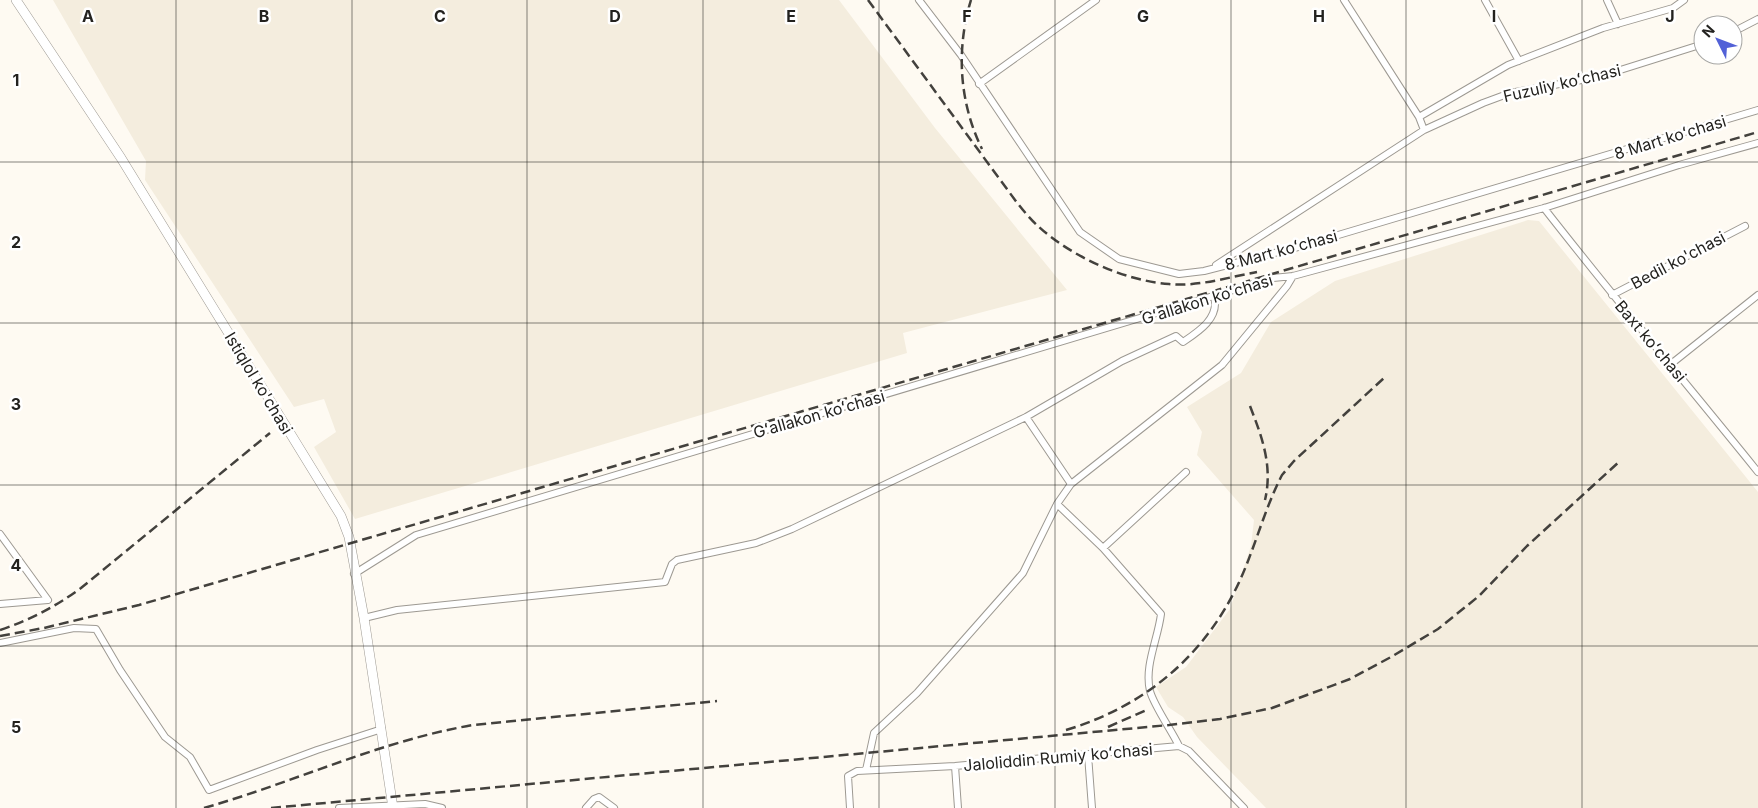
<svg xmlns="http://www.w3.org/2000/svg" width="1758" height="808" font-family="Inter,sans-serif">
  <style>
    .built { fill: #f4edde }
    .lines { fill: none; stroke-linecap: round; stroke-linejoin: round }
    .street-casing { stroke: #9d9992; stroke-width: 8 }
    .secondary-casing { stroke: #9d9992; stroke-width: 10 }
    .street { stroke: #fff; stroke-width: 6 }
    .secondary { stroke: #fff; stroke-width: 9 }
    .rail { stroke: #43413d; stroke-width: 2.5; stroke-dasharray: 10 5; stroke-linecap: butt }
    .grid { fill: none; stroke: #23221f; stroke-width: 1; stroke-opacity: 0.55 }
    .labels { text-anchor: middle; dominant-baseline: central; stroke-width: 5; stroke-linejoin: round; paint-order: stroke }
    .street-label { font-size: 16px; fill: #23221f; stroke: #fff }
    .grid-label { font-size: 16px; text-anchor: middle; font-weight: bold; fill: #23221f; stroke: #fff; stroke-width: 5; stroke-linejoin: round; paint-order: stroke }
  </style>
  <rect width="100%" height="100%" fill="#fefaf2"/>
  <path class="built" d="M53,0H839L935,128L1067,290L903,333L907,353L355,519L314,447L336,432L324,399L294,407L145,180L146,161Z
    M1528,220L1539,221L1758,492V808H1266L1197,737L1183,717L1168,707L1156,687L1186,667L1230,609L1251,546L1254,520L1197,455L1202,432L1187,407L1241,373L1271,322L1335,281Z"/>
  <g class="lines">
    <g class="street-casing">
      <path id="street" d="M919,0L961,55L1080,232L1119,259L1179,274L1204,271L1298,247L1758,110
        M1344,0L1419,117L1424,130
        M1485,0L1519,61
        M1607,0L1618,24
        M1733,32L1758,19
        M979,84L1096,0
        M1419,117L1508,65L1603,28L1673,8L1684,0
        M1544,208C1614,298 1687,384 1758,472
        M1216,265L1424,130L1483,103L1510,93L1598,77L1703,44
        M1612,295L1745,226
        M1671,364L1758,295
        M1026,417L1071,484
        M1057,504L1103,548L1161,614C1158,639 1144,666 1150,691C1154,706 1172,731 1179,746
        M0,534L48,600L0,604
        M1103,548L1186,472
        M354,574L416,535L1273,278L1293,276L1544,208L1679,165L1758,143
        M364,618L397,610L665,582L672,564L677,560L756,543L792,529L1026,417L1122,361L1176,336L1183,342C1198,332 1220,318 1214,297
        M0,643L74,628L96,629L120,670L165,737L190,757L209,790L317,750L382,729
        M1088,755L1092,808
        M955,766L958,808
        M866,770L874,733L917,693L1023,573L1057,504L1071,484L1222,365L1287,286L1293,276
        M339,808L425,804L442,808
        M586,808L594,799L599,797L614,808
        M850,808L848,776L857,771L955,766L1179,746L1189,751L1244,808"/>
    </g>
    <g class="secondary-casing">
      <path id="secondary" d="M16,0L121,158L341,516L349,537L364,618L393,808"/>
    </g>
    <use href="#street" class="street"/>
    <use href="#secondary" class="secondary"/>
    <path class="rail" d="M868,0L1015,200C1022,209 1030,219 1038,226C1070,256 1125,281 1169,284C1198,287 1229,277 1257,272
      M971,0C956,49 959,102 982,149
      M1250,406C1262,437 1273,466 1265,500
      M0,630C30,620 55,607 81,588L270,433
      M0,636L44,628L139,605L1758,132
      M1108,727L1149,709
      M1066,730C1146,706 1207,654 1241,578C1256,544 1265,508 1282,475L1294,461L1384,378
      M204,808C295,782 380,741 473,725L717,701
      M271,808L1169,725L1220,719L1272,708L1350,679L1391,657L1438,629L1479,596L1527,546L1620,461"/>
  </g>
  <path class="grid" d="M176,0V808M352,0V808M527,0V808M703,0V808M879,0V808M1055,0V808M1231,0V808M1406,0V808M1582,0V808M0,162H1758M0,323H1758M0,485H1758M0,646H1758"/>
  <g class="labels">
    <g class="street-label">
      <text transform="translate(1562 83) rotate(-13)">Fuzuliy koʻchasi</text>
      <text transform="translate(1670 137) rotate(-17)">8 Mart koʻchasi</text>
      <text transform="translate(1281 250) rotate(-15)">8 Mart koʻchasi</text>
      <text transform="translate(1678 260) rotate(-28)">Bedil ko'chasi</text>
      <text transform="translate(1207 299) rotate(-17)">Gʻallakon koʻchasi</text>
      <text transform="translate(1651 341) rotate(50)">Baxt koʻchasi</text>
      <text transform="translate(259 383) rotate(59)">Istiqlol ko'chasi</text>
      <text transform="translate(819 414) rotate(-16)">Gʻallakon koʻchasi</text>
      <text transform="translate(1058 757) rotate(-5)">Jaloliddin Rumiy koʻchasi</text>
    </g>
  </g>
  <g class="grid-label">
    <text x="88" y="22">A</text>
    <text x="264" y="22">B</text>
    <text x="440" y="22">C</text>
    <text x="615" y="22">D</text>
    <text x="791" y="22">E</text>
    <text x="967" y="22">F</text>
    <text x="1143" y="22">G</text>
    <text x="1319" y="22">H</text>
    <text x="1494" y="22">I</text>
    <text x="1670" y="22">J</text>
    <text x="16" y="86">1</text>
    <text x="16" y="248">2</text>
    <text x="16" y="410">3</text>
    <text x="16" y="571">4</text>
    <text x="16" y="733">5</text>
  </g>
  <g transform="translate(1718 40) rotate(312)"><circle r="24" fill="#ffffff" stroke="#a7a7a5"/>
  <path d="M0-4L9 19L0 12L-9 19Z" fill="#5261d7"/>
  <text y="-8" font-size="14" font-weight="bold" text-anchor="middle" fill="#23221f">N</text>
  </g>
</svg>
